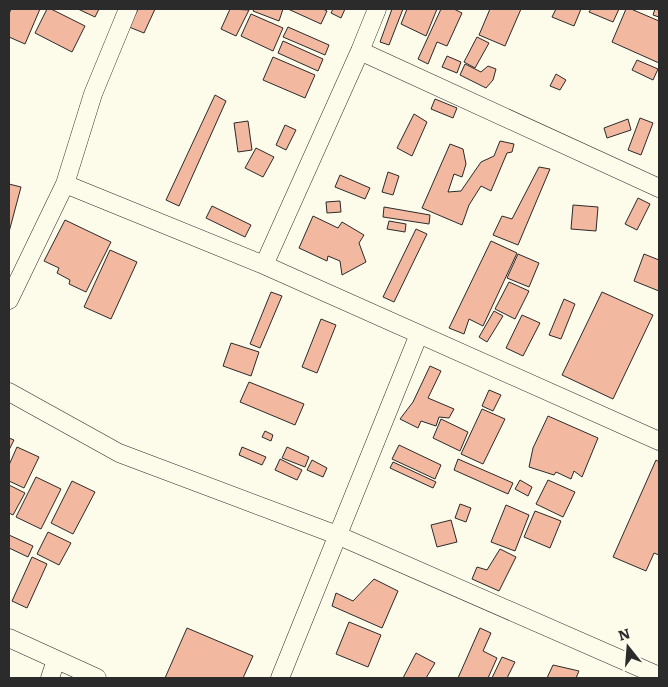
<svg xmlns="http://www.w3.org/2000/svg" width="668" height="687" font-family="Literata,serif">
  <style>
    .building { fill: #f2b8a0; stroke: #2b2b2b }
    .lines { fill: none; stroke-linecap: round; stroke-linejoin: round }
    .street-casing { stroke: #2b2b2b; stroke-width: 19 }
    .street { stroke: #fdfbea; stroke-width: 18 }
  </style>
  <rect width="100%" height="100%" fill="#fdfbea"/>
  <path class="building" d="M11,9H40L25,44L9,37V14Z
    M47,9H51L85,26L72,52L35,33Z
    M78,9H99L95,17Z
    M138,9H155L144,33L129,27Z
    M230,9L249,10L236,36L221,29Z
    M254,9H283L279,21L253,11Z
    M288,9H323L327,11L321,24Z
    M333,9H345L341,18L331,13Z
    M392,9H403L389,45L380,42Z
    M407,9H437L426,36L401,24Z
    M441,9H454L462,13L447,46L437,42L428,64L418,59Z
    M490,9H521L505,46L479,35Z
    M556,9H581L574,26L552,17Z
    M591,9H619L613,22L589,12Z
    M626,9H631L659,21V63L612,42Z
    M655,9L659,10V17L653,15Z
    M251,14L283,28L273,51L241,36Z
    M288,27L329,45L325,55L283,37Z
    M477,37L489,43L475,68L464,62Z
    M283,41L323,59L318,71L278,53Z
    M447,56L461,62L457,73L442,67Z
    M273,57L315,75L305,98L263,80Z
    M637,60L658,69L653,80L632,70Z
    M465,64L481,72L488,66L496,69L493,80L486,88L460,75Z
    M556,74L566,80L560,90L550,86Z
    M215,95L226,101L179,206L166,200Z
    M435,99L457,108L453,118L431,109Z
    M414,114L427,122L412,156L397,148Z
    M640,118L653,123L641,155L628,150Z
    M628,119L631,130L607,138L604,128Z
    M248,121L252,150L238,152L234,123Z
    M285,125L296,130L286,150L276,145Z
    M500,141L514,144L512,152L507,153L491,191L481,186L469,205L462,225L422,208L450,144L463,149L466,164L462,177L454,174L448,192L461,191L481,162L494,156Z
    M256,148L274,157L263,177L245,168Z
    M539,167L550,169L518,245L493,235L502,216L512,219Z
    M388,172L399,176L393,195L382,192Z
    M340,175L370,188L365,199L335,187Z
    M9,184L21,187L9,232Z
    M638,198L650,204L637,230L625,224Z
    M340,201L341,212L327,213L326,202Z
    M573,205L598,207L596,231L571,229Z
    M212,206L251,225L245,237L206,218Z
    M384,207L430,215L429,224L383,217Z
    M313,216L338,228L342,222L364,235L359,243L366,262L342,275L340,261L328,256L327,261L299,248Z
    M65,220L111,242L86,292L69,284L70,280L57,273L59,268L44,261Z
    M389,221L406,224L405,232L387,229Z
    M416,229L427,234L394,302L383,297Z
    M491,241L517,253L483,326L469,319L464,334L449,328Z
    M110,250L137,262L111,319L84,307Z
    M518,254L539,263L529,287L507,278Z
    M644,254L659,260V291L634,281Z
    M509,282L529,291L515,319L495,309Z
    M271,292L282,296L260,348L250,344Z
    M602,292L653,315L613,399L562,375Z
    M564,299L575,304L561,339L549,335Z
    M494,311L503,316L487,342L479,337Z
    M522,315L540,323L523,356L506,348Z
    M321,319L336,325L317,373L302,367Z
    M231,343L259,352L251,376L223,366Z
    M430,366L441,371L428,398L454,409L449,418L439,417L436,426L421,421L418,428L400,419L413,402Z
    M249,382L304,404L295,425L240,402Z
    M489,390L501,395L493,411L482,406Z
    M482,409L505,419L483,464L461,454Z
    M548,416L598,438L582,477L574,471L571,479L556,472L554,475L529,467L533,448Z
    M441,419L468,432L460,451L433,438Z
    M265,431L273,435L271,441L262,437Z
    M9,438L14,440L9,450Z
    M399,445L441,465L435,479L392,459Z
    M17,447L39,457L24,488L9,481V465Z
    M242,447L266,457L262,465L239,455Z
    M287,447L309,457L305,467L282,458Z
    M280,459L302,470L297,480L275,470Z
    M458,459L513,483L508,494L454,470Z
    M312,460L327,468L323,477L307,470Z
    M656,460L659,462V555L654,553L646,571L613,557Z
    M393,462L436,482L433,488L390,468Z
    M36,477L61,489L41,529L16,517Z
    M520,480L532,487L528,496L515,489Z
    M548,480L575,492L563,517L536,504Z
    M72,481L95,492L73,534L51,523Z
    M9,485L25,493L13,515L9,513Z
    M460,504L471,508L466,522L455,518Z
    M506,505L529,515L515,551L491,542Z
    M535,511L561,521L550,548L524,537Z
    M451,520L457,542L437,547L431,525Z
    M48,532L71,543L59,565L37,554Z
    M9,535L33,546L28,557L9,548Z
    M500,549L516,557L499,591L472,579L477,567L487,570Z
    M32,557L47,564L27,608L12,601Z
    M374,579L398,591L382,628L332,606L336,593L353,601Z
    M349,622L381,635L368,667L336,654Z
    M187,628L253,656L243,678H165Z
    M480,628L491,633L483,651L497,658L488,678H458Z
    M416,653L435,663L426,678H403Z
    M502,657L515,662L507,678H492Z
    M553,665L579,671L576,678H547Z"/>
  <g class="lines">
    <g class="street-casing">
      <path id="street" d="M360,51L659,188
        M65,184L264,265L659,441
        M264,265L360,51L377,9
        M9,300L65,184L93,94L128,9
        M9,392L119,453L337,535L659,676
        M9,638L97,678
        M50,678L56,660
        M280,678L419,334"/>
    </g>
    <use href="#street" class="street"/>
  </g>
  <rect width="668" height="687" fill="none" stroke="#2b2b2b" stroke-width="20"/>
  <g transform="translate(628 647) rotate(343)" stroke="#fdfbea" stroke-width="4" paint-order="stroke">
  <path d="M0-4L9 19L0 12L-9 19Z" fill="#2b2b2b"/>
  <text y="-8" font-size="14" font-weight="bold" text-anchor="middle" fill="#2b2b2b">N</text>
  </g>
</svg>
